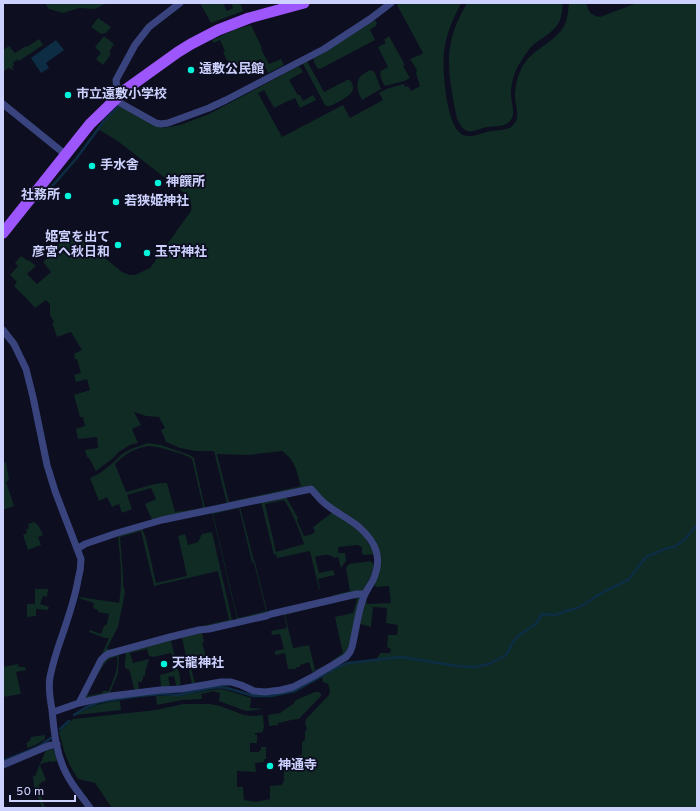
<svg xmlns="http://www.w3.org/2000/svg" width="700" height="811" font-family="Overpass,'Noto Sans JP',sans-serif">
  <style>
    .green { fill: #102a24; fill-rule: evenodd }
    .water { fill: #0d2d44 }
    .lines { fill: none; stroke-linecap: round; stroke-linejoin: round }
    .stream { stroke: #0d2d44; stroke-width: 2.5 }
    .minor { stroke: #39447e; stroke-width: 7 }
    .primary { stroke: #9d56fc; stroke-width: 11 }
    .poi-dot { fill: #04f3db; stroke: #0d0e20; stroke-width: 1.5 }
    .labels { text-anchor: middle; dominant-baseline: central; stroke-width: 3.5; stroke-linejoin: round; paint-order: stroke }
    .poi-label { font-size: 13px; font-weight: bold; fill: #cdd1fe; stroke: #0d0e20; text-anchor: start }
  </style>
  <rect width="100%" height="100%" fill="#0d0e20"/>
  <path class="green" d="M45,3H132L105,4L95,9L79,8L63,13L49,9Z
    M200,3H223L227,11L233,8L231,3H240L243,11L211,23Z
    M398,3H461C453,19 446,34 444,52C442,68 446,128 463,135C471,138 479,134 487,132C494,130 504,131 511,127C522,118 515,107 515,96C515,84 519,70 526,61C536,48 559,39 565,24C568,17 568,10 569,3H586C589,12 590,15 600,17L637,3H697V808H112L95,783L78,779C67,762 64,752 59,732L73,719L156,710L183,704H210L220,706L244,715L253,716L263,715L264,728L263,729V732L255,733V735H257V743H250V752H259V751L261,750V747H266V759H264V762L255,763L256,772L237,771V787H243L244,800L256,802L270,799V786L282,785L284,780V770L296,761L297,756L302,755V742L305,740V732L307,729L305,723L306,719L329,695L330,690L328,684L323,682L322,676L341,665L347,663L375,660L378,657L380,653H390L391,649L387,647L388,635H397L398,625L386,623L387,608L373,607L371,627L360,624L366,599L367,604L391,603L389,586L376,587L374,584L377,547L321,498L311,485L305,487L227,504L214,451H195L180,448L166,442L161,430L165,428L159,417L146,416L134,412L141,425L132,429L138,443L130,445L120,451L112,459L96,471L89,458L87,457L85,450L98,448L97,437L78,439L76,429L85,426L83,417H80L74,395L90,390L87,379L76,382L74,375L81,373L77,359H75L74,354L82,350L71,332L57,337L54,328L52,324L54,322L50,315V304L46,300L35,308L27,299L14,286L17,282L10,275L18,266L15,263L21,256L28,261L29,260L36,266L27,274L37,284L51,272L43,262L52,253L56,252V247L69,229L122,272L130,275H135L150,268L191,211C192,205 191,202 188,196L119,142L98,129L107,118L119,106L156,126L163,128L180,125L209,114L299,66L303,72L289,80L298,95H300L303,101L313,95L316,100L300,108L295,98L291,100H290L274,108L264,90L258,93L282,137L343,105L350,118L383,100L379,93L386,89L404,84L405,87L408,86L411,91L420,86L416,73L417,70L410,59C414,57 421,55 423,53L397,5ZM282,451C296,461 296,470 301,486L229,502L217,454L248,455Z
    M467,3H563C562,10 562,18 558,24C552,33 542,38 533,45C530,48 524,56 522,60C515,69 511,83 511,94C511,101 515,112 512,118C511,120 510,121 508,123C502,127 494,126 487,127C481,128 473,133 467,131C462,129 459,123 457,119C451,86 443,58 456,25C459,18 463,10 467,3Z
    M98,18L111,27L106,33L101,34L91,27Z
    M375,20L377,23L376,26L370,30L375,40L320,69L317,68L313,59L352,35Z
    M251,25L262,48L261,49L269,64L281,59L284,65L268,73L261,59L232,72L223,52L225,51L220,40L214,43L212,40L234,30Z
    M104,36L114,44L109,52L111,54L103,65L96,59L101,53L95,47Z
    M389,36L405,65L403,66L410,78L404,81L385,86C382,81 379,76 381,71L388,67L378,47L386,43L384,40Z
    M39,39L43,45L19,61L18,59L13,63L14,65L12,67L14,70H13L8,68L3,72V50L9,46L15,53L26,46L27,47Z
    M307,61L324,92L347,80H350C352,83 354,86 353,89C352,96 336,103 330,106H327L325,105L303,64Z
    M370,70L373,71L375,73L381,89L362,100C358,93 354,81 362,75C364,73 368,72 370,70Z
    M148,443L161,445L190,455L194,458L205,508L152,520L145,504L156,499L151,488L127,495L132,509L122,513L119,504L112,507L107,497L99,501L90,478L100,473L114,462L122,454L131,449ZM148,446C157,446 186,454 192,459L203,506L202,508L175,512L167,483C154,482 139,489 126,492L115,464C126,453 134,449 148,446Z
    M6,462L9,480L6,482L14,506L3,510V463Z
    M286,497L298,518L297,520L304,536L310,535L315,532L313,527L333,512L357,528L365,537L375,554L365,555L362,554V547L357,545L338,547V553H345L346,561L341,568L338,557L334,558C329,553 322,555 315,557L319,573L333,570L335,575L318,579L320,589H319L310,551L277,558L276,554L274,555L261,502ZM284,500C293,513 299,529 304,544L276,552L265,504Z
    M240,507L254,561L255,562L267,611L266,614L238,620L237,619L212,513ZM239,508L252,562L254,563L266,611L239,618L237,616L213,514Z
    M34,522L38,525L43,535L38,537L41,545L28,550L23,535L27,533L26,530L29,528L28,524Z
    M142,528L146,538L156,583L187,576L178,536L185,534L188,545L198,542L202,534L212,532L232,620L231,622L102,654L109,638H105L89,632L90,630L101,634L104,626L107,624L109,614L98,612V610L93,608L94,603L79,598L80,597L119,603C123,580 120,558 118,535ZM141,531L154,586L218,571L229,619L228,620L168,634L109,650L107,648L118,627L125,592L123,585V575L120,537Z
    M371,561L374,565C372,575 368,583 363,591L334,597L333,595L350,591L346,568L349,564Z
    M35,589H48L47,597L43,596L40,604L49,607L48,610L36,609V616L27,617V604H35Z
    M354,597H360C356,616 354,637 345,654L313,672L312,671L309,662L300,665V667H297L295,669H288L285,653L275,655V651L284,649L280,634L272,635L271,631L287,628L284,614ZM353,598L357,599L353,613L335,617L343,653L329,663L315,670L309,645L294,648H293L285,615Z
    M202,632L204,642L202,643L206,657L189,661L195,683L192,684L182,638L171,641L175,657L172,658L171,653L153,657L149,656L147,649L130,653L133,663L149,659C148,665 145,670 145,676H143V679L142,680V682H138L139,690H135C132,684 132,676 129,670L125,668V663L126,651Z
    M119,653L118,673L110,693L86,698L105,658ZM117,656C119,669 113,680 109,691H103L102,693L88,696C89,690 101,667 106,662C108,659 113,658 117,656Z
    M18,664L19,667H25L26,670L16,672L21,694L3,697V667Z
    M176,666C180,672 181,680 180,686L177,687L176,685L174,676L168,677L170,685L168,687H161L160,675L174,671V667Z
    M220,689L226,690L251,698L250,708L264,709L248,711L243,710L219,701L220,693L211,691V692L201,694L202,699L182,700L157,705L156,696H178L211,690Z
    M315,692H319L321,694V696L299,719C291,719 286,722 278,723V725L269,726L268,715L280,713L293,704L296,700Z
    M120,701L121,710L76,715C90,706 103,702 120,701Z
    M45,735V739L37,744L28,748L26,743L30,741L31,737Z
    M48,749H52L54,750L57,761L50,762V761L46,763L45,762L40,765L46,780L39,784L42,799L45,808H42L34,786L33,776H35L46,750Z"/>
  <path class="water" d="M56,40L64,50L46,63L49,68L41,73L31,58Z"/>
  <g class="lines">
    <path class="stream" d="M39,201L76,159L104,121L118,107
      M74,715L85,708L99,702L139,696L161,694L178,695L211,688L220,687L227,688L254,696H271L295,691L336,668L348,663L401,657L457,666L472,667L480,666L489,664L506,655L513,642L519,635L536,624L542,614L555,615L566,611L578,608L605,591L628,580L646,557L665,549L674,547L685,539L697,525
      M60,729L69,721
      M3,761L38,747L51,738"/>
    <path class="minor" d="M180,3L149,27L135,45L116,80L117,89L115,100L156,123L161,124L168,123L209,108L226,100L324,49L370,19L391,3
      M3,104L66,155
      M3,330L14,344L26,369L33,397L47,465L55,491L81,559C81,566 80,573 78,580C75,598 69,615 63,633C58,647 53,662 50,677C48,688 50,699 52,710C54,731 56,754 66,773C72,786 82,796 90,808
      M79,703L101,660L104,657L108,654L170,637L199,630L209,629L266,616L271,614L357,594H365
      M52,711H56L79,703L111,696L160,690L181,689L221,682H231L241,685L254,691L265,692L281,690L293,687L314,676L336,663L346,657L350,652L352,647C356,630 358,612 364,596C366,591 370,586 373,580C383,558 376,542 359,527C347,517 332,511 321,500C318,497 315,493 311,489L162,520L117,533L85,544L77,549
      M3,765L48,746L57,744"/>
    <path class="primary" d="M3,233L90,124L125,90L178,52L191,44L218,30L249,18L304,3"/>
  </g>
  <g class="poi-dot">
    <circle cx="191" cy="70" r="4"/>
    <circle cx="68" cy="95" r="4"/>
    <circle cx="92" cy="166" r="4"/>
    <circle cx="158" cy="183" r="4"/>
    <circle cx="68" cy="196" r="4"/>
    <circle cx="116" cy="202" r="4"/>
    <circle cx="118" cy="245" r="4"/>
    <circle cx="147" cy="253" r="4"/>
    <circle cx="164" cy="664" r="4"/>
    <circle cx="270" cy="766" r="4"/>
  </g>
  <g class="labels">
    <g class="poi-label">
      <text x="199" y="70">遠敷公民館</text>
      <text x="76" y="95">市立遠敷小学校</text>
      <text x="100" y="166">手水舎</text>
      <text x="166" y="183">神饌所</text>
      <text x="60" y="196" text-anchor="end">社務所</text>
      <text x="124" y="202">若狭姫神社</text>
      <text x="110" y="238" text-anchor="end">姫宮を出て<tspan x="110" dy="15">彦宮へ秋日和</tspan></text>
      <text x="155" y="253">玉守神社</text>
      <text x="172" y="664">天龍神社</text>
      <text x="278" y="766">神通寺</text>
    </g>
  </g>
  <rect width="700" height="811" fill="none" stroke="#cdd1fe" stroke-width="8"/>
  <path d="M10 795v6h65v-6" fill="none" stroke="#cdd1fe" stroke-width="2"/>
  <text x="16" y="795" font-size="12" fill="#cdd1fe" stroke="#0d0e20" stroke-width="3" paint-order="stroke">50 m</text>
</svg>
